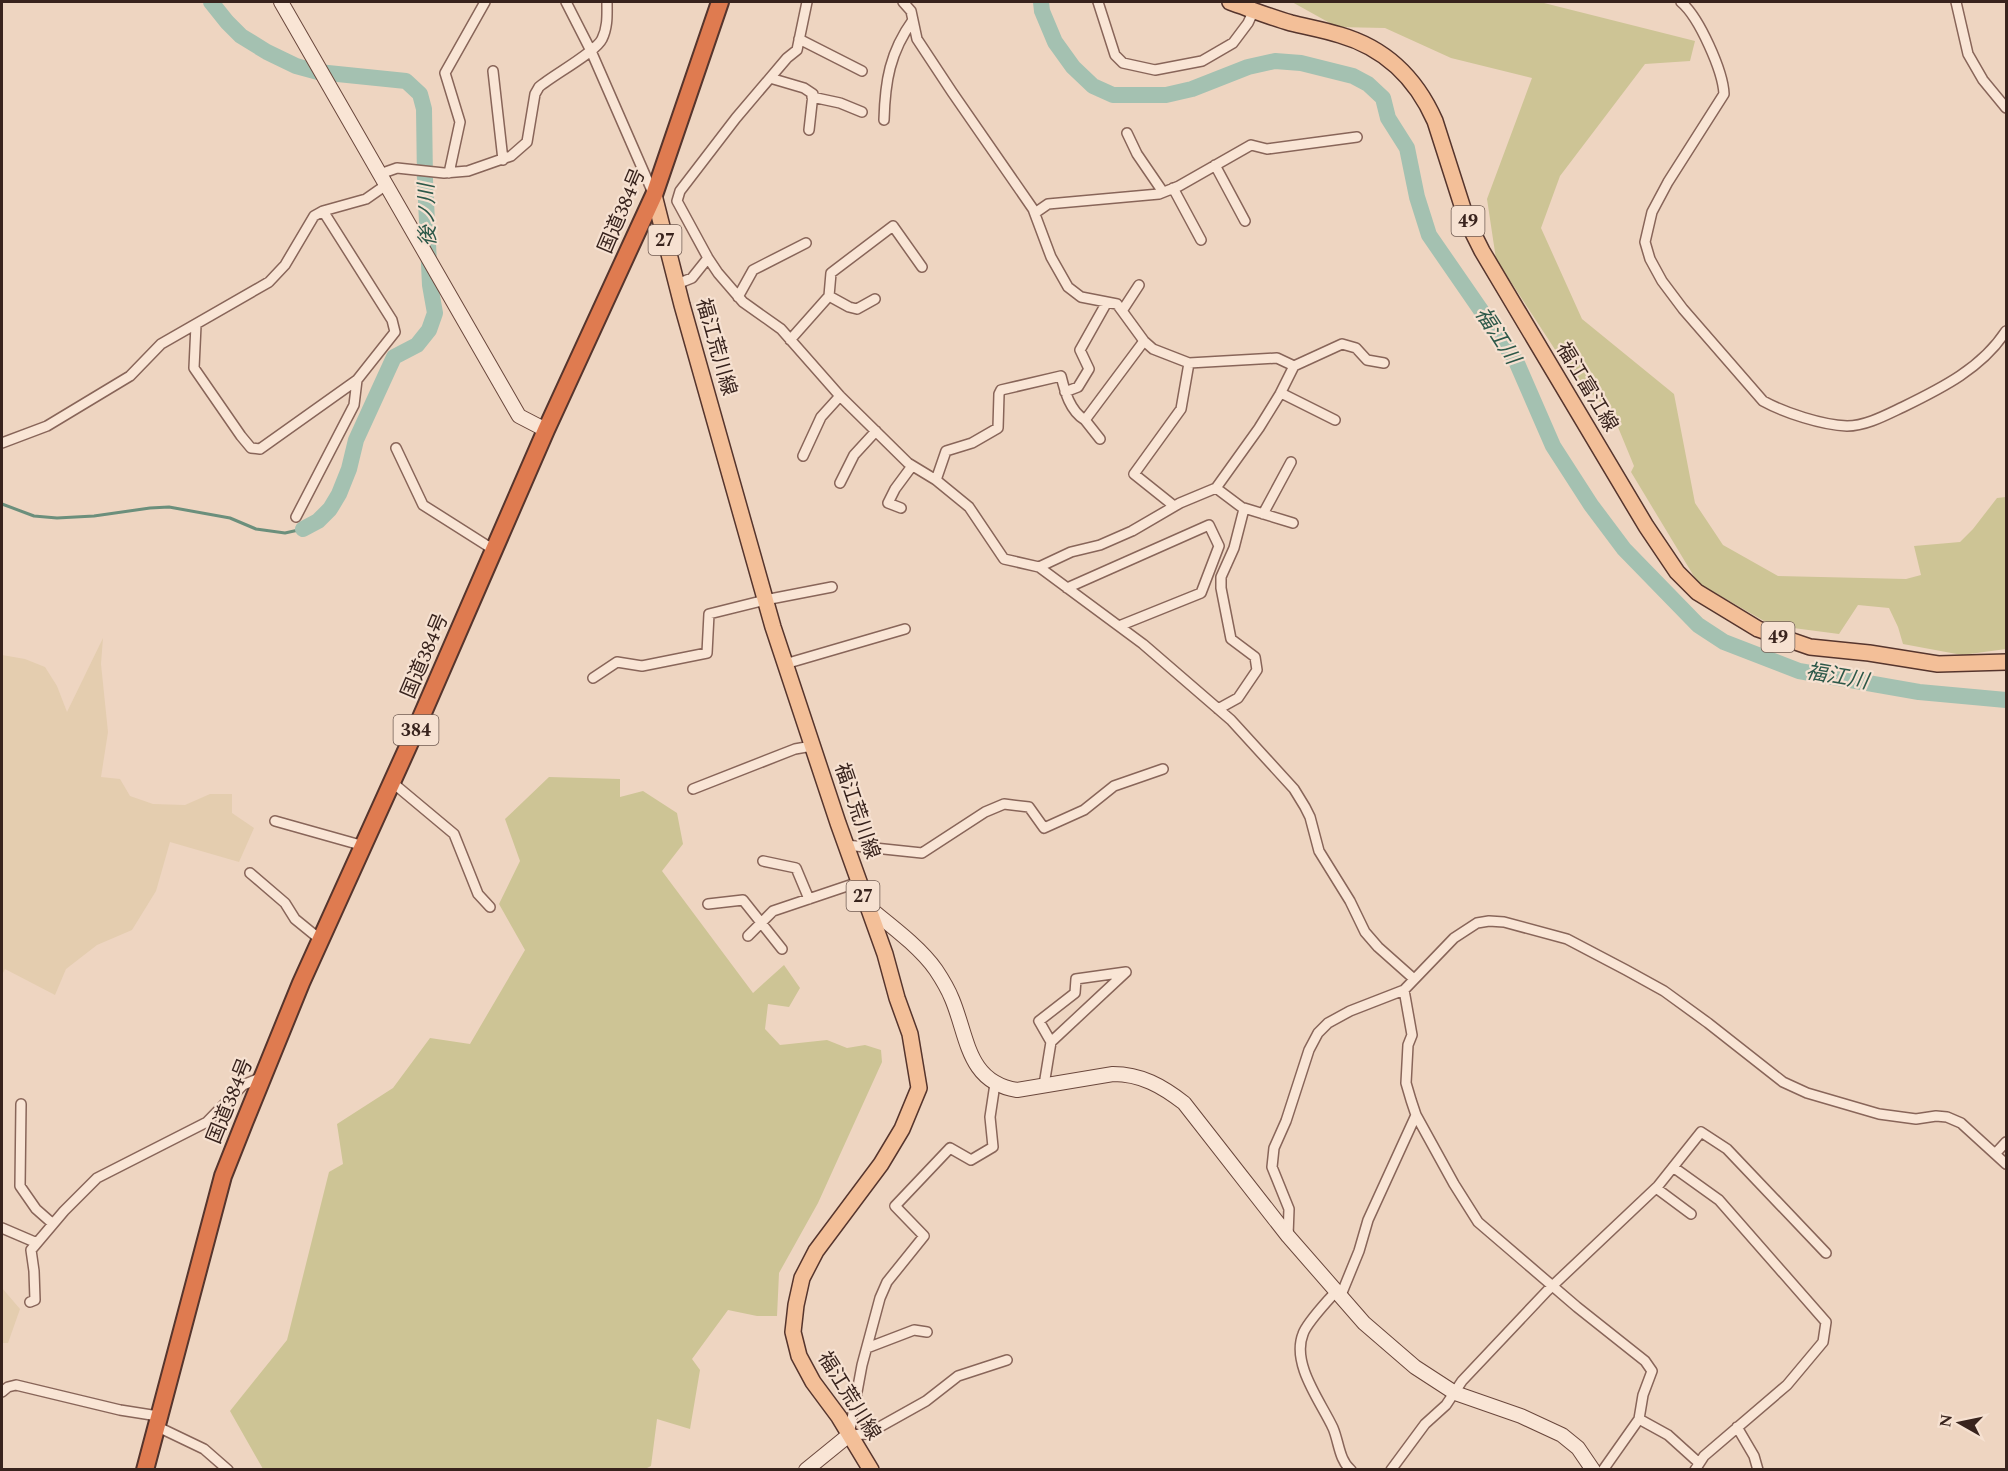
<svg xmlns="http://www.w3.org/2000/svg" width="2008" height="1471" font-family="Spectral,'Noto Sans JP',serif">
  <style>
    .farmland { fill: #e4cdaf }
    .green { fill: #cdc495 }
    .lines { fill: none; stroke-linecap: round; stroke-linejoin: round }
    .stream { stroke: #6b8f7c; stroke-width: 3 }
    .river { stroke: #a4c1b1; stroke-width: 16 }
    .street-casing { stroke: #886559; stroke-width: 12 }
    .secondary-casing { stroke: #6a473c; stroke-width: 16 }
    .primary-casing { stroke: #56352d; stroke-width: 18 }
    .highway-casing { stroke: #56352d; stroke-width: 20 }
    .street { stroke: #f9e5d5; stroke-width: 9 }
    .secondary { stroke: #f9e5d5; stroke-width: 14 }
    .primary { stroke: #f3bf98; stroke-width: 15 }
    .highway { stroke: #df7b50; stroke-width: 16 }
    .labels { text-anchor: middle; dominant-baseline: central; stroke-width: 4.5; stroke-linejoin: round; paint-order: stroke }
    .shield { fill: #f6e1d1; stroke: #715c53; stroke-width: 1.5 }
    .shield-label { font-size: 18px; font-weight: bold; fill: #38231d }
    .street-label { font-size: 20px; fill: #38231d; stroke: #f6e1d1 }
    .water-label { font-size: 21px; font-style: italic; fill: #2c5849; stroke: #f6e1d1 }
  </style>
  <rect width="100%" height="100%" fill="#eed5c1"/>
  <path class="farmland" d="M103,638L101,664L108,732L101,777L120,779L130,796L153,804L185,805L210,794H232V813L254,828L239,862L170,842L156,891L132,930L97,945L66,969L55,995L5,969L2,975V655L25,659L45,667L57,686L67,712Z
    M2,1288L20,1309L8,1343H2Z"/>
  <path class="green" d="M1292,2H1540L1695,41L1690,61L1645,64L1560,176L1541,228L1582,319L1674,394L1695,503L1723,545L1778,576L1906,579L1921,575L1914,546L1960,542L1973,529L1997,498L2006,497V649L1962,655L1903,644L1898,627L1889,608L1858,605L1839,634L1771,625L1698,583L1631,472L1634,466L1613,415L1569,371L1496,259L1487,199L1532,78L1451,58L1385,28L1337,27Z
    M549,777L620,779V797L643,791L677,813L683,844L662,871L753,993L784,965L800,988L789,1007L768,1004L765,1029L780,1045L827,1040L847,1048L865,1045L881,1050L882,1062L818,1203L779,1273L777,1316H757L728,1310L692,1359L700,1370L690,1429L657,1419L651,1466L645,1469H263L230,1411L287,1340L329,1172L343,1164L337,1124L393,1088L430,1038L470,1044L525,950L499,904L520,861L505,819Z"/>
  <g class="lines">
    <path class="stream" d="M2,504L34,516L57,518L94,516L150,508L169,507L230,518L256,529L285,533L303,529"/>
    <path class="river" d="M211,2L227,22L241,36L267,52L296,66L318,72L406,81L420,94L424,109L425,180L430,285L435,313L429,330L417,345L394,357L356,440L349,469L339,494L330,509L318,521L303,529
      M1041,2L1042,11L1055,42L1073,67L1093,86L1113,95H1166L1192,89L1248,67L1275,61L1301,63L1353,76L1368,84L1383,98L1388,118L1407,148L1417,197L1429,235L1516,361L1553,446L1591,505L1624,549L1698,625L1724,642L1799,671L1919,692L2006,700"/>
    <g class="street-casing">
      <path id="street" d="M566,2L591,51L653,193
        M807,2L797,50L787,58L736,118L680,191L677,201L708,258L718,273L743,302L781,329L840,396L908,463L936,480L969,507L1004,559L1039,567L1143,644L1231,720L1294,789L1305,807L1310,817L1319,851L1350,901L1365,932L1378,947L1414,979
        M903,2L911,11L917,39L952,92L1033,209L1051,257L1068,287L1081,297L1117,304L1144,341L1153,349L1189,363L1277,358L1294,366
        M1098,2L1115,55L1123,63L1155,70L1202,61L1233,43L1248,23L1254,10
        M1681,2C1699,17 1723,71 1724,94L1668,182L1652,212L1645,242L1650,259L1662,281L1683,309L1763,401C1785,413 1822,425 1847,426C1866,426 1886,415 1903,407C1942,388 1982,368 2006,331
        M1956,2L1968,54L1983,80L2006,108
        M799,39L862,71
        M493,71L503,160
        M770,78L804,88L813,94L809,130
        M812,97L840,103L862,112
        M884,120C885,81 890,52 913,20
        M1127,133L1137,154L1163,192
        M1215,165L1245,221
        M449,173L460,122L445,73L485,2
        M380,174L397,168L444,173L468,171L511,156L527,142L535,94L539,87C553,75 596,52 602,39C608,27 607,14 607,2
        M1173,188L1201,240
        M1035,213L1048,204L1159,194L1179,186L1251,145L1267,149L1357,137
        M677,284L692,278L708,258
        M829,296L849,307L857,309L875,299
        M738,297L753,270L806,243
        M1122,311L1139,285
        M196,325L194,368L241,436L251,448L260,449L357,380L395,332L392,320L323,211
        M790,340L829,296L831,273L893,226L922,267
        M1065,392L1078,387L1089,369L1080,350L1107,302
        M1281,393L1335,420
        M1085,420L1100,439
        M2,443L47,426L130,376L161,344L269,282L285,265L314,216L323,211L366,199L386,185
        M396,448L423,505L494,550
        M803,456L821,417L840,396
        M936,480L946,451L972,443L998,428L999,394L1001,390L1061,376C1065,392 1070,411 1085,420L1144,341
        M840,483L854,455L876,431
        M1174,506L1134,474L1181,409L1189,363
        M901,508L888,503L895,489L912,466
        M1244,508L1293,523
        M1263,514L1291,462
        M296,517L354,405L357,380
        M1039,567L1071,552L1100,545L1132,531L1180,503L1216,488
        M1067,588L1209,525L1219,546L1201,593L1119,626
        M785,664L905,629
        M593,678L617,662L642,666L707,653L709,614L765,600L832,587
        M1218,709L1238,698L1257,670L1255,657L1231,639L1221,588V577L1234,548L1244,509L1216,488L1259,428L1280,394L1294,366L1342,344L1356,348L1367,360L1384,363
        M393,783L454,834L478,894L490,907
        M693,789L795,749L812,746
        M275,821L364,846
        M846,845L922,853L985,812L1004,804L1029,807L1044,828L1084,810L1114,786L1163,769
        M763,861L796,868L809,899
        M250,873L285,903L295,919L322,941
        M708,904L743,900L782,949
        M748,936L773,911L859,882
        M1404,990L1412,1035L1408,1045L1406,1083L1411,1100L1416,1115L1454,1184L1478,1222L1577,1307L1645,1361L1652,1371L1643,1395L1639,1419L1603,1470
        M995,1084L990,1117L993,1147L971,1160L950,1148L895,1206L924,1236L887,1282L880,1298L862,1365L849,1435L867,1434L926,1401L958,1376L1007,1360
        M1044,1085L1051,1042L1126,972L1076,979L1075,993L1039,1021L1051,1042
        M21,1104L20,1186L36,1209L53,1224
        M1995,1154L2006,1142
        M1673,1167L1719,1200L1826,1322L1823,1342L1787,1385L1704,1456L1695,1470
        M1656,1188L1691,1214
        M2,1228L37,1243
        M1288,1236L1289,1209L1272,1167L1274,1148L1286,1121L1309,1050L1318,1033L1328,1023L1350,1011L1404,990L1454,938L1477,923L1489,921L1504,922L1567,939L1626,970L1664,991L1708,1023L1783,1082L1807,1093L1879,1114L1916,1119L1936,1116L1947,1117L1961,1123L2006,1164
        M1337,1290C1328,1301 1307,1322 1303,1334C1291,1364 1321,1402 1333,1428C1339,1442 1339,1460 1351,1470
        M1341,1295L1359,1251L1368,1220L1416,1115
        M30,1302L35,1300L34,1271L31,1250L64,1211L97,1178L207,1122L243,1085L262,1077
        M867,1348L914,1330L927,1332
        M2,1392L8,1387L16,1385L120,1410L158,1416
        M1639,1419L1668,1435L1699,1463
        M156,1426L204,1449L228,1470
        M1737,1427L1754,1456L1758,1470
        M1391,1470L1425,1424L1446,1405L1462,1381L1547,1291L1658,1186L1701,1132L1727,1149L1826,1253"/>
    </g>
    <g class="secondary-casing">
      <path id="secondary" d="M281,2L519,416L546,430
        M868,907C890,925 920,947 936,970C942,979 948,989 952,999C968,1037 967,1082 1017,1090L1113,1074C1141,1074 1162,1086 1184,1103L1288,1236L1364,1323L1415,1367L1455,1393L1521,1416L1562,1435L1578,1448L1593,1470
        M806,1470L849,1435"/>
    </g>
    <g class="primary-casing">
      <path id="primary" d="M1230,2C1250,9 1270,17 1291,23C1307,27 1324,30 1340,35C1385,48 1416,78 1435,121L1467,221L1482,251L1646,526L1677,572L1697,592L1758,629L1810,647L1869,653L1938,664L2006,662
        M654,195L682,305L773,627L838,823L885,954L897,998L910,1034L919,1088L902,1129L881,1164L816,1251L802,1278L796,1305L793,1332L799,1356L813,1382L839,1417L871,1470"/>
    </g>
    <g class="highway-casing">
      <path id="highway" d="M145,1470L223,1176L244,1123L301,983L416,729L546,430L654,195L720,2"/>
    </g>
    <use href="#street" class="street"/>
    <use href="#secondary" class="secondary"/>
    <use href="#primary" class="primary"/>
    <use href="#highway" class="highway"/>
  </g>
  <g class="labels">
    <g class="shield">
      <rect x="1451.5" y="206" width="33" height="30" rx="4.5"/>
      <rect x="648.5" y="225" width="33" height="30" rx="4.5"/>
      <rect x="1761.5" y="622" width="33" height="30" rx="4.5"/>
      <rect x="393.5" y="715" width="45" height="30" rx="4.5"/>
      <rect x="846.5" y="881" width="33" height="30" rx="4.5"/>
    </g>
    <g class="shield-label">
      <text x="1468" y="221">49</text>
      <text x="665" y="240">27</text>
      <text x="1778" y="637">49</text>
      <text x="416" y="730">384</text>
      <text x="863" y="896">27</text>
    </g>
    <g class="street-label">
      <text transform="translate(622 211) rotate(-67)">国道384号</text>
      <text transform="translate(716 347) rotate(74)">福江荒川線</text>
      <text transform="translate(1587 387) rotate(59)">福江富江線</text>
      <text transform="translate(425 656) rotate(-67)">国道384号</text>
      <text transform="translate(857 811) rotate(71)">福江荒川線</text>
      <text transform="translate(230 1101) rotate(-68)">国道384号</text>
      <text transform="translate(849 1396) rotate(58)">福江荒川線</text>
    </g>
    <g class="water-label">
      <text transform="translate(428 215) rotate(-92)">後ノ川</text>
      <text transform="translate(1497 336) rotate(57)">福江川</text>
      <text transform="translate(1837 677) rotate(10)">福江川</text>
    </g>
  </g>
  <rect width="2008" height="1471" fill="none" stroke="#38231d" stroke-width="6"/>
  <g transform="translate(1960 1423) rotate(279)" stroke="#f6e1d1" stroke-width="4.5" paint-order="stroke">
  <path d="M0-4.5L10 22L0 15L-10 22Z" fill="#38231d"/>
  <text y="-9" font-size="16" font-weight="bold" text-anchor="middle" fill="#38231d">N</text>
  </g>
</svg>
